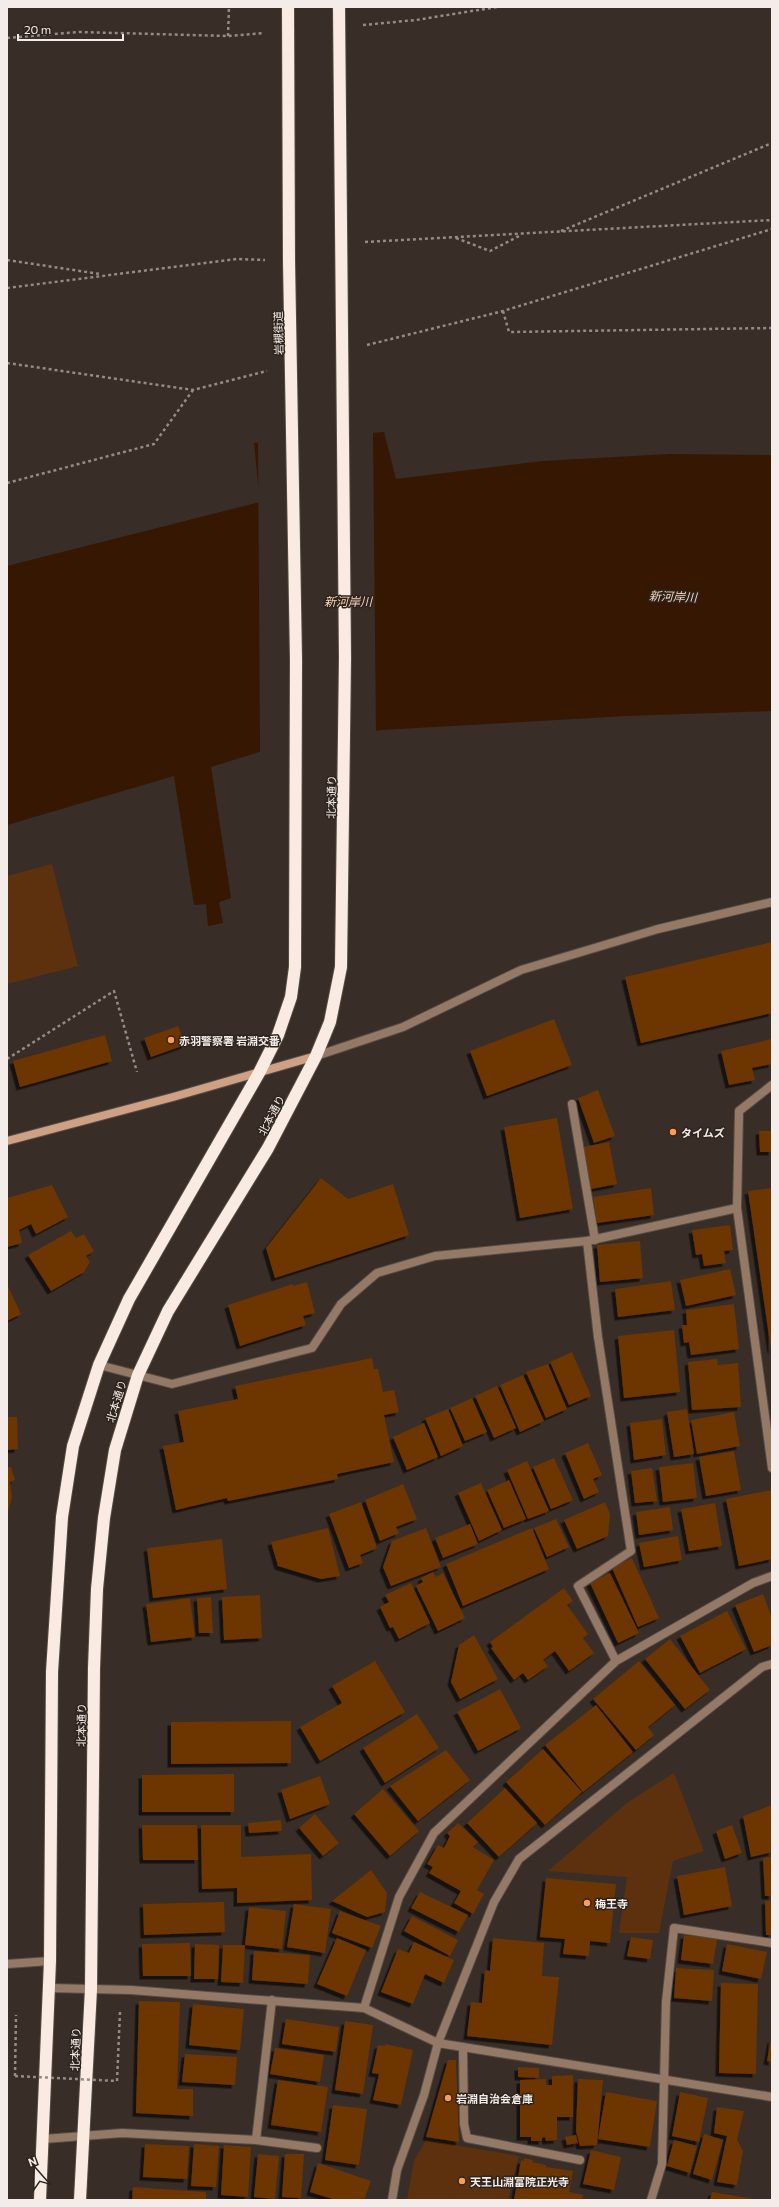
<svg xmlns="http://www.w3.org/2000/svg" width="779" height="2207" font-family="Commissioner,'Noto Sans JP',sans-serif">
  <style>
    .green { fill: #5e310e }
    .water { fill: #351702 }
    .pier { fill: #382d27 }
    .building { fill: #6d3502; filter: url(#shadow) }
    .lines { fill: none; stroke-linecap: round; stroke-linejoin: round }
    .lane-casing { stroke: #564c46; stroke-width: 10 }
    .street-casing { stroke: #564c46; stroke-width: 10 }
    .secondary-casing { stroke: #564c46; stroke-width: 10 }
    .highway-casing { stroke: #564c46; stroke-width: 14 }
    .path { stroke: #948b86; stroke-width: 2.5; stroke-dasharray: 3 3; stroke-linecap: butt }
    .lane { stroke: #957967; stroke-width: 8 }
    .street { stroke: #957967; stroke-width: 8 }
    .secondary { stroke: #cea185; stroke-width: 8 }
    .highway { stroke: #f9ebe2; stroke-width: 12 }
    .highway-bridge-casing { stroke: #564c46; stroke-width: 14; stroke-linecap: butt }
    .path-bridge { stroke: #948b86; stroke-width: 2.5; stroke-dasharray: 3 3; stroke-linecap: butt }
    .highway-bridge { stroke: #f9ebe2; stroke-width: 12 }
    .poi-dot { fill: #fd9c57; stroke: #2e241d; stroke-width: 1.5 }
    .labels { text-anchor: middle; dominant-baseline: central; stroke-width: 3; stroke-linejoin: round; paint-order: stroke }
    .street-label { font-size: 11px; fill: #f3ece8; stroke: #2e241d }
    .poi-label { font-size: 11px; font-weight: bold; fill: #f3ece8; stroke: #2e241d; text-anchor: start }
    .water-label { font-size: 12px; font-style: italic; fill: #f7d3bc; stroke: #2e241d }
  </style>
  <defs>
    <filter id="shadow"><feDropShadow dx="-3.5" dy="3.5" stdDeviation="0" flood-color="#0009"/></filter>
  </defs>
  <rect width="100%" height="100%" fill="#382d27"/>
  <path class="green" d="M52,864L78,966L7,984V876Z
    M674,1773L704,1851L673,1861L659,1933H619L627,1877L548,1871L628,1802Z
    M426,2140L519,2156L508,2200H407L414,2161Z"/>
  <path class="water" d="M384,432L396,479L543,461L670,454L772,455V711L627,716L381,730L259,752L211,767L231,898L219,902L223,923L208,926L206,904L194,905L174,776L7,825V566L260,502L254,443Z"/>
  <path class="pier" d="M373,431L376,733L260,754L258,440Z"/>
  <path class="building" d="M772,942V1013L641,1043L625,977Z
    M554,1019L572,1065L487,1096L470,1051Z
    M178,1026L185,1045L151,1057L144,1038Z
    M105,1035L112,1061L20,1087L13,1061Z
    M772,1039V1064L752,1068L755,1080L729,1085L721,1051Z
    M598,1090L615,1136L594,1143L578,1098Z
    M557,1118L573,1209L520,1218L504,1127Z
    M759,1131H772V1152H760Z
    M609,1142L617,1184L591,1189L583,1147Z
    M321,1178L348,1199L393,1184L409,1235L275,1278L266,1248Z
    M52,1185L68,1217L36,1234L31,1224L19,1230L22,1243L7,1247V1198Z
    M651,1188L654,1215L597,1223L593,1197Z
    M772,1188V1349L771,1350L748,1191Z
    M730,1225L733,1250L724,1251L726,1263L704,1266L702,1254L696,1255L692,1230Z
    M71,1231L76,1238L84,1234L94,1251L86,1256L90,1262L84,1272L51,1291L28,1255Z
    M640,1241L643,1278L600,1282L597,1245Z
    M730,1269L736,1295L686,1306L680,1280Z
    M671,1281L675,1310L618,1317L615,1289Z
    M307,1282L315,1313L303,1316L306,1325L240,1346L228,1305L293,1284V1286Z
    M7,1284L21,1314L7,1321Z
    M734,1304L739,1349L691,1355L689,1342L684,1343L682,1325H687L686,1310Z
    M674,1330L680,1392L624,1398L618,1336Z
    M572,1352L591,1396L569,1405L550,1362Z
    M372,1358L374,1369H378L383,1392L394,1390L399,1412L384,1415L394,1462L337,1474L338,1479L228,1501L227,1498L176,1510L163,1446L184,1442L178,1411L238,1399L235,1386Z
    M717,1359L718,1365L738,1363L741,1407L692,1410L688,1362Z
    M548,1364L567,1409L546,1418L526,1372Z
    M523,1375L544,1421L520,1432L500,1385Z
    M497,1386L516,1428L494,1438L475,1396Z
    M472,1398L487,1432L465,1441L450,1408Z
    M448,1409L463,1446L441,1456L425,1418Z
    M687,1409L694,1454L674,1457L667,1412Z
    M734,1412L740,1446L697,1454L691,1420Z
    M7,1417H17L18,1449L7,1450Z
    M662,1419L666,1455L634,1460L630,1423Z
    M424,1423L438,1457L407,1470L393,1437Z
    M588,1443L602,1475L593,1479L599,1492L584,1499L565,1453Z
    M734,1451L741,1490L706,1496L699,1457Z
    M554,1458L573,1500L551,1509L533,1467Z
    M527,1461L549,1511L528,1519L507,1470Z
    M693,1463L697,1498L663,1502L659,1467Z
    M7,1467H11L15,1480L10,1482L12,1498L7,1515Z
    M652,1468L657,1501L635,1503L631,1471Z
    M509,1480L526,1519L504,1528L487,1490Z
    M481,1483L502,1530L479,1541L458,1493Z
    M403,1484L417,1519L396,1527L399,1533L380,1541L365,1500Z
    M772,1490V1559L739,1566L726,1499Z
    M361,1502L377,1548L360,1555L363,1563L349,1568L329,1514Z
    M605,1502L610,1514L608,1536L577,1549L564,1520Z
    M715,1503L722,1546L689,1551L681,1509Z
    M670,1507L673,1530L639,1535L636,1512Z
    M556,1519L569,1547L547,1557L534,1528Z
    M470,1524L478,1544L443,1558L435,1538Z
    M328,1528L340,1576L321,1579L278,1566L271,1542Z
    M426,1528L441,1567L391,1586L383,1567L392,1541Z
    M532,1528L549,1569L463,1606L446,1564Z
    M678,1536L682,1560L644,1567L639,1543Z
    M222,1539L227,1589L153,1598L147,1548Z
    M632,1558L659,1618L638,1627L612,1568Z
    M433,1572L436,1577L443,1573L465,1618L438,1631L416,1586L423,1582L421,1578Z
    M610,1573L639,1633L618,1643L590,1583Z
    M411,1583L430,1623L399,1639L393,1627L390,1628L380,1607L389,1602L385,1595Z
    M564,1588L573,1601L567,1605L588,1634L583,1638L594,1653L569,1671L555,1651L543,1660L548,1666L528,1680L523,1673L514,1680L491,1648L493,1647L490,1642Z
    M763,1594L772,1618V1645L754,1652L735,1605Z
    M260,1595L262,1638L224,1640L222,1597Z
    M211,1597L213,1633H199L197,1598Z
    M190,1598L195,1637L151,1642L146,1604Z
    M727,1611L746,1649L700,1673L680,1636Z
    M474,1635L498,1679L460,1699L451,1682L459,1645Z
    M670,1639L710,1690L685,1709L645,1659Z
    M375,1661L405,1712L320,1761L300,1727L342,1703L332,1686Z
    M639,1661L675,1705L648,1727L654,1735L636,1750L593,1699Z
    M500,1689L521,1728L478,1751L457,1712Z
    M596,1705L633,1752L583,1792L545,1745Z
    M417,1714L439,1748L385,1783L363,1748Z
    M291,1721V1763L171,1764V1722Z
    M543,1749L582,1792L545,1825L506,1782Z
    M446,1750L470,1780L418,1821L390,1786Z
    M234,1774V1812H142V1775Z
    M320,1776L330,1804L290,1819L281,1790Z
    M505,1788L537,1823L499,1857L467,1823Z
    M383,1789L419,1831L390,1856L354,1814Z
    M772,1805V1852L751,1857L743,1816Z
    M315,1814L339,1843L323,1856L299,1828Z
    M281,1820L282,1831L249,1833L248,1823Z
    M458,1823L478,1842L473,1847L494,1860L477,1890L484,1894L473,1914L454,1903L461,1891L429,1873L433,1867L427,1864L438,1845L444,1848L450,1836L447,1833Z
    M142,1825H197L198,1860H143Z
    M201,1825H241V1857L311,1854L312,1900L237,1903V1888L202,1889Z
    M732,1825L742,1853L725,1859L716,1831Z
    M772,1857V1896H765L763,1858Z
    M725,1867L732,1906L684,1915L677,1876Z
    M371,1870L387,1893L385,1912L367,1917L332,1901Z
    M546,1878L616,1884L610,1943L590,1941L589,1956L563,1954L565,1939L540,1937Z
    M420,1892L468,1915L459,1932L411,1908Z
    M772,1900V1935H766L765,1901Z
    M224,1902L225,1932L144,1935L143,1904Z
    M294,1904L331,1909L325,1953L287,1947Z
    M249,1907L286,1911L282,1949L245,1945L243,1983L221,1982L223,1945H245Z
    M340,1911L381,1926L372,1948L332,1933Z
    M412,1916L458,1940L450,1956L404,1931Z
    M684,1935L717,1939L713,1964L681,1960Z
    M631,1937L653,1940L650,1959L627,1956Z
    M337,1938L366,1950L347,1996L317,1984Z
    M493,1938L544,1943L542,1976L559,1977L552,2045L467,2036L471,2002L482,2003L485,1970L490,1971Z
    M414,1942L454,1960L444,1983L425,1974L413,2004L381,1992L398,1949L409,1953Z
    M190,1943L191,1976H143L142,1944Z
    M195,1944L219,1945L218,1979H194Z
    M727,1944L767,1952L761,1979L722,1971Z
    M254,1951L310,1955L308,1984L252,1980Z
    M676,1968L714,1970L712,2001L674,1998Z
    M721,1983L758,1984L756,2074L719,2073Z
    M139,2001L180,2002L177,2089H193V2116L136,2113Z
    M193,2004L244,2009L240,2050L189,2045Z
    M286,2019L339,2027L336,2052L282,2044Z
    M345,2021L373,2025L363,2094L335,2090Z
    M771,2039H772V2062L767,2061Z
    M385,2044L413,2050L401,2105L373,2100L379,2074L372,2073L378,2045L385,2046Z
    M275,2048L324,2055L320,2082L270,2074Z
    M185,2054L237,2057L235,2085L182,2082Z
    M448,2060H456L459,2142L426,2137Z
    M518,2067L539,2068V2078L518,2077Z
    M573,2075V2117H557V2140L546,2141L545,2137L542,2138V2141H531V2137H520V2080L546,2079V2085H552V2076Z
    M578,2079L603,2080L597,2145L580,2146L576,2131Z
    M278,2080L328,2087L321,2132L271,2125Z
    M606,2092L657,2101L650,2147L598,2139Z
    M680,2092L708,2098L699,2142L672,2136Z
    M333,2105L367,2109L359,2165L325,2160Z
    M717,2107L744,2111L737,2140L743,2151L737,2185L717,2182L727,2136L714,2133Z
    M704,2134L723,2140L712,2180L693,2174Z
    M576,2135L578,2143L567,2145L565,2137Z
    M674,2140L697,2146L690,2173L667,2166Z
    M145,2144L189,2146L187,2179L143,2177Z
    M194,2144L219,2146L216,2187L191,2186Z
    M224,2145L251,2147L248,2197L221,2195Z
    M591,2150L621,2157L614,2190L583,2184Z
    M258,2154L279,2156L275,2199L254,2197Z
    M285,2154H304L301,2198L282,2197Z
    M524,2158L533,2160L532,2162L546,2165V2167L573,2171L569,2192L583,2195L582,2200H514L521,2160L524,2161Z
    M318,2163L371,2181L364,2200H336L310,2192Z
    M133,2187L206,2192V2200H132Z
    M712,2192L754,2199V2200H710Z"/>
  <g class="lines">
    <g class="lane-casing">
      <path id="lane" d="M572,1104L595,1240
        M737,1208L772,1468
        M616,1661L578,1586L631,1551L598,1337L587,1241L737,1208L739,1111L772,1085
        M364,2008L399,1897L434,1833L616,1661L753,1583L772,1576
        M463,2048L464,2124L467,2138L580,2160
        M44,2139L122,2133L256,2140L272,2000
        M256,2140L317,2148
        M651,2200L662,2164L666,2002L674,1928L772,1943"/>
    </g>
    <g class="street-casing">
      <path id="street" d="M316,1056L403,1027L521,970L658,929L772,902
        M99,1365L172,1384L312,1348L341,1304L377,1273L435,1256L587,1241
        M7,1964L50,1961
        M49,1988L131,1990L364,2008L438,2043L772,2097
        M392,2200L397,2170L424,2095L438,2043L494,1902L519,1859L762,1667L772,1664"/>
    </g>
    <g class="secondary-casing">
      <path id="secondary" d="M7,1141L173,1097L316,1056"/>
    </g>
    <g class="highway-casing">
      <path id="highway" d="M40,2200L50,1961L52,1672L62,1517L73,1446L99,1365L129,1299L259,1073L278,1035L291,997L295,967L296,659
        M80,2200L91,1989L94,1668L97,1589L104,1518L115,1450L138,1375L168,1311L268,1148L316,1056L330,1022L341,967L345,658"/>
    </g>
    <path class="path" d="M363,25L416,20L497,7
      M228,36L229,7
      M7,38L79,32L228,36L264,33
      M561,231L772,143
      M456,238L490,251L521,235
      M365,242L772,220
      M7,260L100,274
      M7,288L237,259L265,260
      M503,311L509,332L772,328
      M367,345L503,311L772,229
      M7,363L193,390L267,371
      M7,483L154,444L193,390
      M7,1059L114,991L137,1072
      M15,2076L16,2015
      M117,2081L120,2012"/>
    <use href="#lane" class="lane"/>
    <use href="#street" class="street"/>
    <use href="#secondary" class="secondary"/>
    <use href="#highway" class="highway"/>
    <g class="highway-bridge-casing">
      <path id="highway-bridge" d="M288,7L289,261L296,659
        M339,7L345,658"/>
    </g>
    <path class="path-bridge" d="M15,2076L117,2081"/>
    <use href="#highway-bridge" class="highway-bridge"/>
  </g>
  <g class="poi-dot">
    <circle cx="171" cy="1040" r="4"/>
    <circle cx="673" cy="1132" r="4"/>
    <circle cx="587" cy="1903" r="4"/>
    <circle cx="448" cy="2098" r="4"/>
    <circle cx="462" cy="2181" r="4"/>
  </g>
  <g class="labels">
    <g class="street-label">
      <text transform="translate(278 333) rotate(-91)">岩槻街道</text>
      <text transform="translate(331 797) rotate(-89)">北本通り</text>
      <text transform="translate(271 1115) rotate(-62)">北本通り</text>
      <text transform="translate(116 1401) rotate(-73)">北本通り</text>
      <text transform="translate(81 1725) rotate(-89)">北本通り</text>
      <text transform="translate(75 2049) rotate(-88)">北本通り</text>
    </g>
    <g class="poi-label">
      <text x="179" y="1040">赤羽警察署 岩淵交番</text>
      <text x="681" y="1132">タイムズ</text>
      <text x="595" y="1903">梅王寺</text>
      <text x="456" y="2098">岩淵自治会倉庫</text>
      <text x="470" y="2181">天王山淵富院正光寺</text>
    </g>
    <g class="water-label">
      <text transform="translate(673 596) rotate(2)">新河岸川</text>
      <text x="348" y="601">新河岸川</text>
    </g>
  </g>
  <rect width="779" height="2207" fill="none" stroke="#f3ece8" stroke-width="16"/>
  <g transform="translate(36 2171) rotate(340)" stroke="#2e241d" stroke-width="3" paint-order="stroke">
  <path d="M0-3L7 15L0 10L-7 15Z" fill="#f3ece8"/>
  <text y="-6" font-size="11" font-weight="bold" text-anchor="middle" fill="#f3ece8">N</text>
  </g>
  <path d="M18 34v6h105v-6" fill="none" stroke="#f3ece8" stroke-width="2"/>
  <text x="24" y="34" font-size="12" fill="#f3ece8" stroke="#2e241d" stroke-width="3" paint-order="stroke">20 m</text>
</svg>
